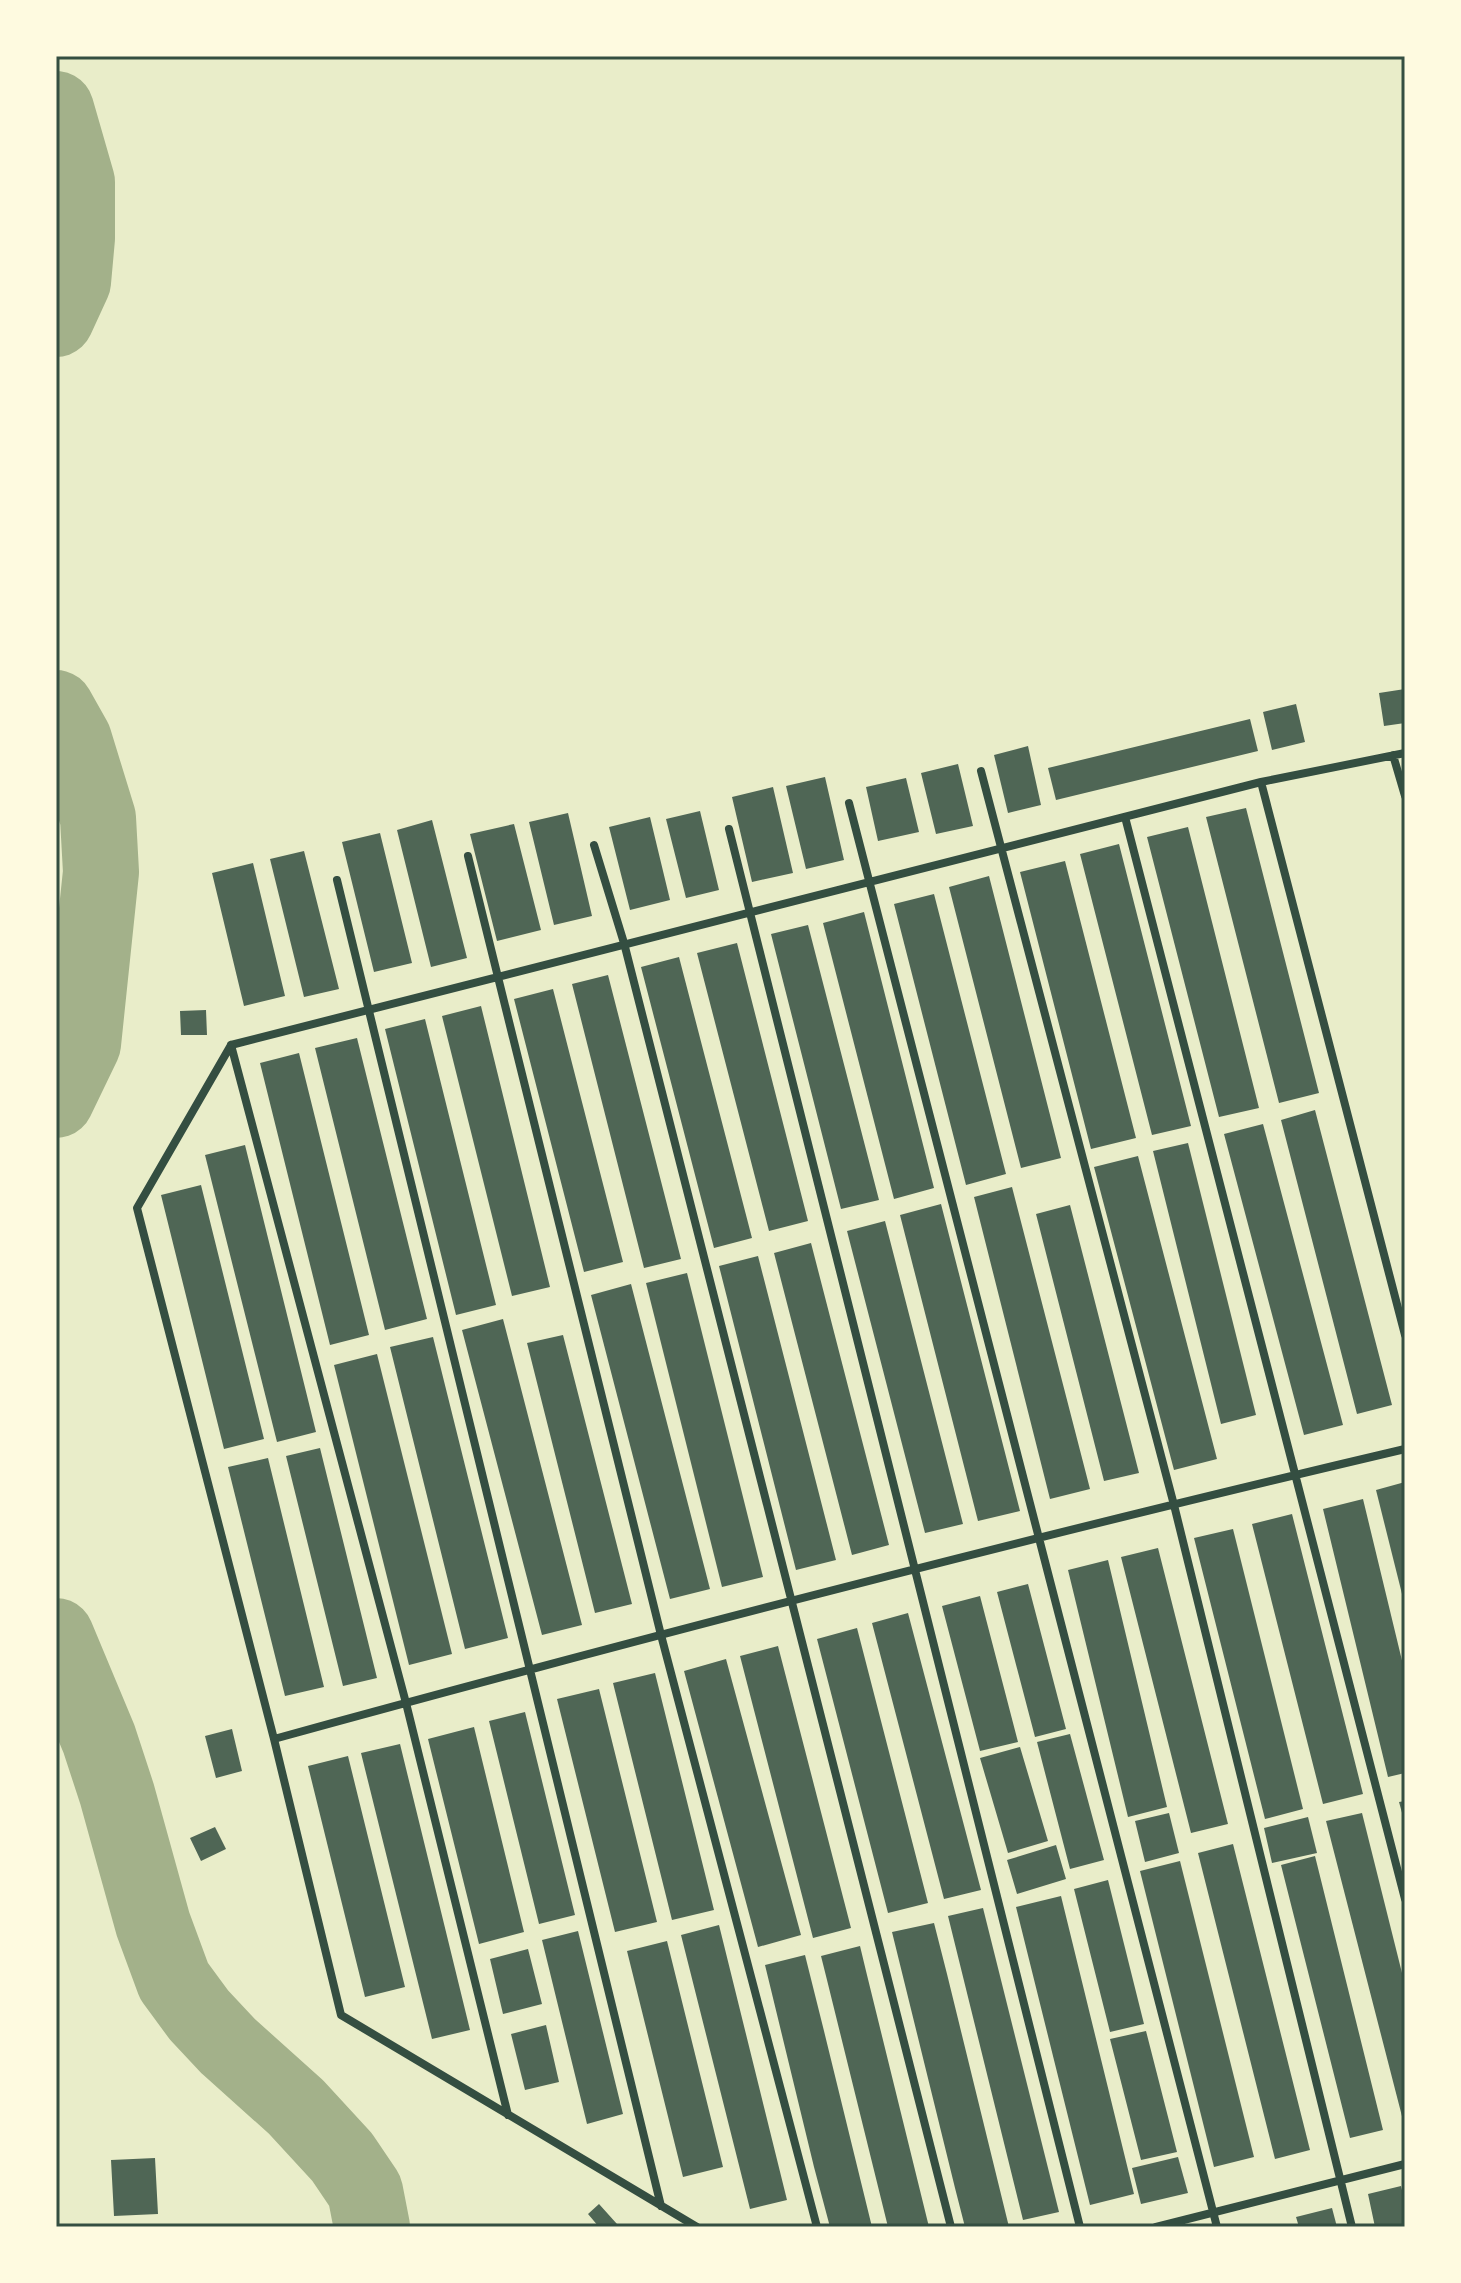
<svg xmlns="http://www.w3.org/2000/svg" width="1461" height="2283" font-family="Inter,sans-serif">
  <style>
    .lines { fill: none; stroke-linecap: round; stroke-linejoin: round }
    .river { stroke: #a3b18a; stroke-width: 76 }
    .building { fill: #4f6655 }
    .minor { stroke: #344e41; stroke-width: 8 }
    .neatline { fill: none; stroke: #344e41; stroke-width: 3 }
  </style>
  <rect width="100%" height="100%" fill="#e9edc9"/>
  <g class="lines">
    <path class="river" d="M56,109L77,182V238L73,282L56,319
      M56,708L74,740L98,818L101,872L83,1044L56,1100
      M56,1636L99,1739L117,1794L153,1924L174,1981L199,2015L228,2046L296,2107L342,2157L365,2191L372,2227"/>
  </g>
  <path class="building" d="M1405,689V723L1384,726L1379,693Z
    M1296,704L1305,742L1272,750L1263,712Z
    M1250,719L1258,751L1056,800L1048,768Z
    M1028,746L1041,805L1008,813L994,755Z
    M958,764L973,826L936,834L921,773Z
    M825,777L844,860L806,869L786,786Z
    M906,778L919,832L878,841L866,787Z
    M773,787L793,873L752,882L732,797Z
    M1246,808L1319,1093L1279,1103L1206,817Z
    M700,811L719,890L686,898L666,819Z
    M568,813L592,916L554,925L529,822Z
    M650,817L670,900L630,910L609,827Z
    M432,820L467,958L431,967L397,830Z
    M514,824L541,930L497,941L470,834Z
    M1188,827L1259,1108L1219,1117L1147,837Z
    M380,833L412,963L374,972L342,842Z
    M1119,844L1191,1126L1152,1135L1080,854Z
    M304,851L339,989L304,997L270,859Z
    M1065,861L1136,1138L1091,1149L1020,872Z
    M253,863L285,996L244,1006L212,873Z
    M989,876L1061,1158L1021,1168L949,887Z
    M934,894L1006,1174L966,1185L894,904Z
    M864,912L934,1188L894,1199L823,923Z
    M808,925L879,1200L841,1209L771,934Z
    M737,943L808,1221L769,1231L697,953Z
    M679,957L752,1238L714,1248L641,967Z
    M608,975L681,1259L644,1268L572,984Z
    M553,989L623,1262L584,1272L514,999Z
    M481,1006L550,1287L512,1296L442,1016Z
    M206,1010L207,1035H181L180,1011Z
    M425,1019L496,1305L456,1315L385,1029Z
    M357,1038L427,1319L385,1330L315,1048Z
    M299,1053L369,1335L330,1345L260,1063Z
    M1315,1110L1392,1405L1357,1414L1281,1120Z
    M1263,1124L1343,1425L1304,1435L1224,1134Z
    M1188,1143L1256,1415L1221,1424L1153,1151Z
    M245,1145L316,1432L277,1442L205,1155Z
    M1138,1156L1217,1459L1174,1470L1094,1167Z
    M201,1185L264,1439L224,1449L161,1195Z
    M1012,1187L1090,1489L1050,1499L974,1197Z
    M941,1204L1020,1511L978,1521L900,1215Z
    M1070,1205L1139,1473L1104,1481L1036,1214Z
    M885,1221L963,1524L925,1533L847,1231Z
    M811,1243L889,1545L852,1555L774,1253Z
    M758,1256L836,1560L796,1570L719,1266Z
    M687,1273L763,1577L722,1587L646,1283Z
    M631,1284L710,1589L670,1599L591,1295Z
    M503,1319L582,1625L542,1635L462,1330Z
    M563,1335L632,1604L595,1613L527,1343Z
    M433,1337L508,1638L465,1649L390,1347Z
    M377,1354L452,1654L409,1665L334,1365Z
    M320,1448L377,1678L343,1686L286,1456Z
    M268,1458L324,1687L285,1696L228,1467Z
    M1405,1482V1601L1404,1602L1376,1490Z
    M1363,1499L1405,1673V1773L1388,1777L1323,1509Z
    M1292,1514L1363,1794L1323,1804L1252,1524Z
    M1233,1529L1303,1809L1265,1819L1194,1538Z
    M1158,1548L1228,1824L1191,1833L1121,1557Z
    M1108,1560L1167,1807L1128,1817L1068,1570Z
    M1028,1584L1066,1729L1035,1737L997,1592Z
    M980,1596L1018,1742L980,1751L942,1606Z
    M908,1613L981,1890L944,1899L872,1623Z
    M857,1628L928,1903L888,1913L817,1639Z
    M778,1646L851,1928L813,1938L740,1656Z
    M726,1659L801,1935L758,1947L684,1671Z
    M655,1673L714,1910L672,1920L613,1683Z
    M599,1689L657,1922L615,1932L557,1699Z
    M525,1712L575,1915L539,1924L489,1721Z
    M474,1727L524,1932L479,1944L428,1739Z
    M232,1729L242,1771L216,1778L205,1736Z
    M1070,1734L1104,1860L1070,1869L1037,1742Z
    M400,1744L470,2030L432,2039L361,1753Z
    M1020,1747L1048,1841L1008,1853L980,1758Z
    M348,1756L405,1987L365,1997L308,1766Z
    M1405,1801V1820H1404L1399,1802Z
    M1169,1813L1179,1853L1145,1862L1135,1821Z
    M1362,1813L1405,1985V2128L1326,1821Z
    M1308,1817L1317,1853L1272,1863L1264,1828Z
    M215,1827L226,1849L201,1861L190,1838Z
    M1233,1844L1310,2150L1275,2159L1198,1853Z
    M1056,1845L1066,1879L1017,1894L1007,1860Z
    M1315,1856L1383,2130L1350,2138L1281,1865Z
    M1180,1861L1254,2157L1214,2167L1140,1871Z
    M1108,1880L1144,2024L1110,2032L1074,1889Z
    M1061,1896L1134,2194L1090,2205L1016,1907Z
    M983,1908L1059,2212L1023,2220L948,1916Z
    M934,1923L947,1974L1009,2227H965L955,2188L892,1932Z
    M719,1925L787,2200L750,2209L681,1935Z
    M578,1931L623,2114L587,2124L542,1940Z
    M667,1941L723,2167L683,2177L627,1951Z
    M860,1946L866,1971L929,2227H888L827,1980L821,1956Z
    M528,1949L542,2004L503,2014L490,1959Z
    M805,1955L824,2031L872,2227H830L814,2167L765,1965Z
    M546,2025L559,2082L525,2090L511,2034Z
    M1146,2031L1177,2152L1141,2160L1110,2039Z
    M1178,2157L1188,2193L1141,2204L1132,2168Z
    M155,2158L158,2214L114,2216L111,2160Z
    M1401,2186L1405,2203V2227H1375L1368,2194Z
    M599,2204L617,2224L613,2227H599L588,2214Z
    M1332,2208L1337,2227H1299L1296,2217Z"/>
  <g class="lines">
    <path class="minor" d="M1393,755L1405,796
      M981,771L1174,1505L1352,2227
      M1261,782L1405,1335
      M849,803L1217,2227
      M1125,817L1405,1899
      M729,829L1080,2227
      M594,845L624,943L951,2227
      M468,856L661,1635L817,2227
      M337,880L661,2206
      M231,1045L137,1208L274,1739L341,2015L697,2227
      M231,1045L1261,782L1405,753
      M231,1045L406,1703L508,2115
      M274,1739C649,1636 1026,1538 1405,1449
      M1156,2227L1405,2164"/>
  </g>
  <rect width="1461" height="2283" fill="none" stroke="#fefae0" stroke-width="116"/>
  <rect x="58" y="58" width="1345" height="2167" class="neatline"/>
</svg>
